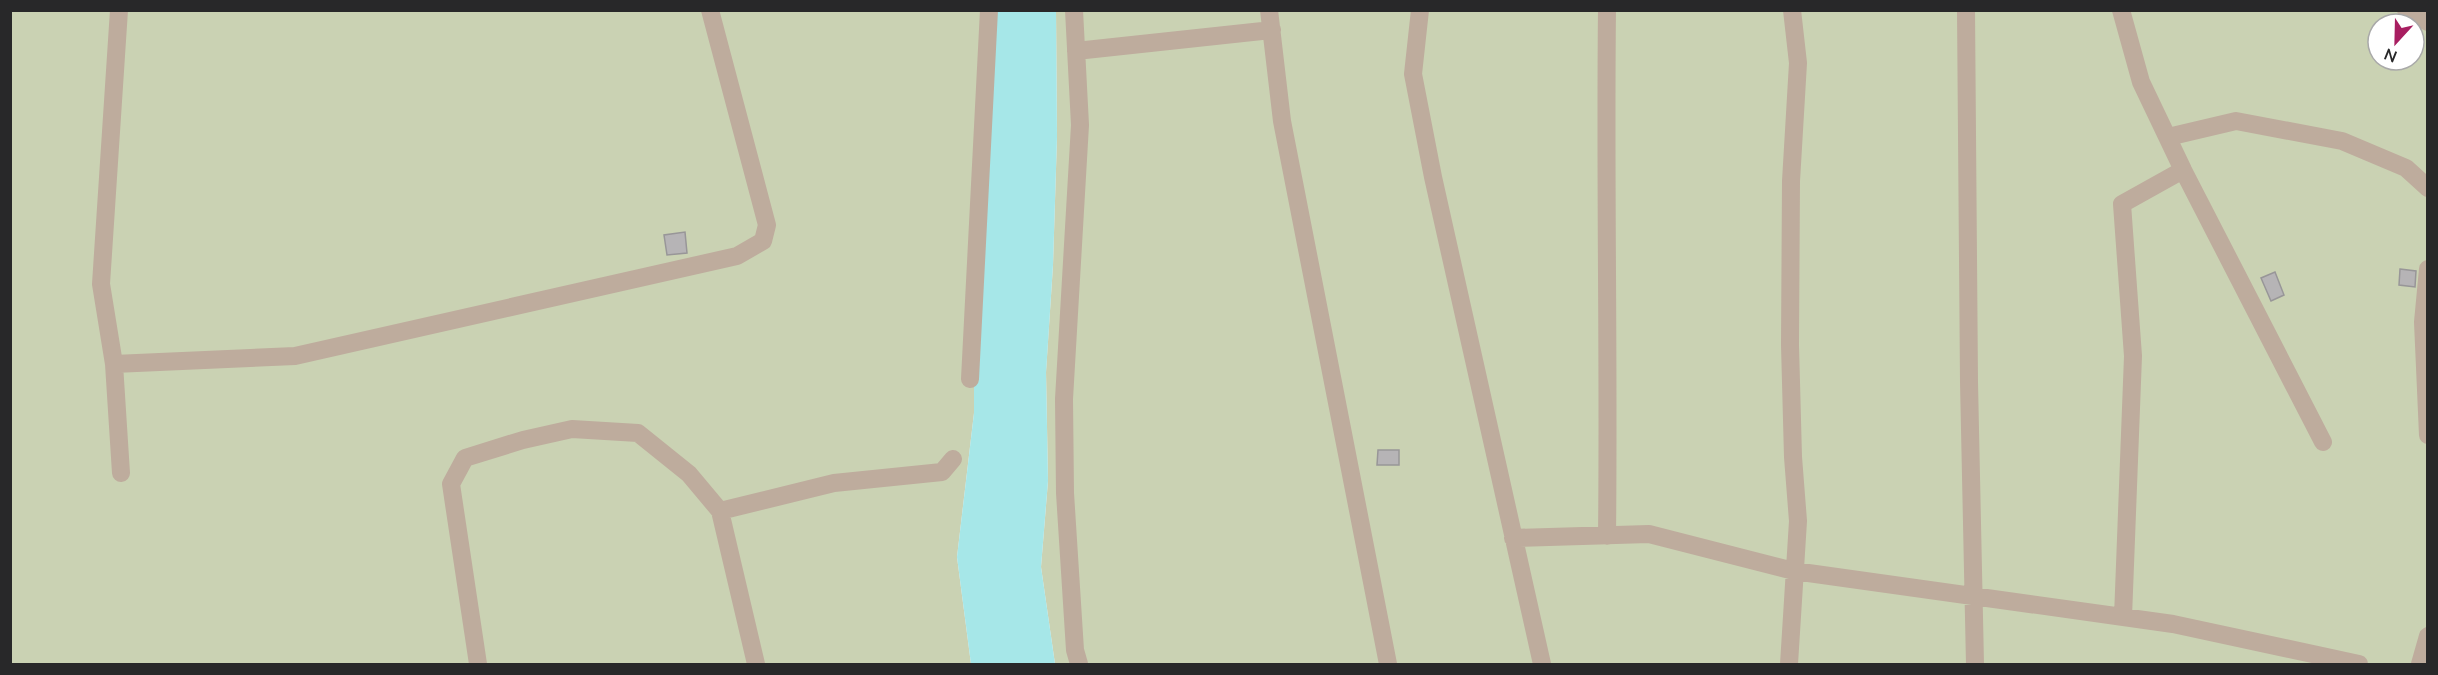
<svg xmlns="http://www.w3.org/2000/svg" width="2438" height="675" font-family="Mulish,sans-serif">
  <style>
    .green { fill: #cad2b3; fill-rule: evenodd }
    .water { fill: #a6e7e8 }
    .building { fill: #b6b4b6; stroke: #989698; stroke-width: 1.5 }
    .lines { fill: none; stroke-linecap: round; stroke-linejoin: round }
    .minor { stroke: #beac9d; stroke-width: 18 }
  </style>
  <rect width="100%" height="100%" fill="#f2f3f6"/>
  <path class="green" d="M10,11H989L974,324V413L957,557L971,664H11Z
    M1056,11H2427V664H1055L1041,567L1048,481L1046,372L1053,265L1057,137ZM2378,24H2414V60H2378Z"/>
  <path class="water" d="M989,11H1056L1057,137L1053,265L1046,373L1048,481L1041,567L1055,664H971L957,557L974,413V324Z"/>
  <path class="building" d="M685,232L687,253L667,255L664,235Z
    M2400,269L2416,271L2415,287L2399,285Z
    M2275,272L2284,295L2271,301L2261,278Z
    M1378,450H1399V465H1377Z"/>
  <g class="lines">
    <path class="minor" d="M119,10L101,284L114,364L121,473
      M1074,10L1080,125L1064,399L1065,493L1075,650L1079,664
      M1269,10L1282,121L1388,664
      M1420,10L1413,74L1433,177L1542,664
      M1607,10C1605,186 1609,361 1607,536
      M1966,10L1969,382L1975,664
      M2121,10L2141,82L2183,170L2323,442
      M2406,10L2428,22
      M1076,51L1272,30
      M2168,137L2236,121L2342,141L2406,168L2428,188
      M2428,269L2423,322L2428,435
      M114,364L295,356L737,256L763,241L767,225L710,10
      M970,379L989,10
      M720,511L834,483L942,472L953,459
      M1513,538L1649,534L1794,571L2173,624L2359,664
      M2123,617L2133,356L2122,204L2183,170
      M478,664L451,484L465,458L523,440L572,429L638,433L689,474L720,511L756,664
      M1789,664L1798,521L1793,457L1790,345L1791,181L1798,63L1792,10
      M2420,664L2428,636"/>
  </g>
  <rect width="2438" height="675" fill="none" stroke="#282829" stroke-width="24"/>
  <g transform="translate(2396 42) rotate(202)"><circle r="28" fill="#ffffff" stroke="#a9a9a9" stroke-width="1.5"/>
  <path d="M0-4.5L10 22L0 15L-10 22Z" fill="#a81e61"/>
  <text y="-9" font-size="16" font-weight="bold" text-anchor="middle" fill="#282829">N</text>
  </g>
</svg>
